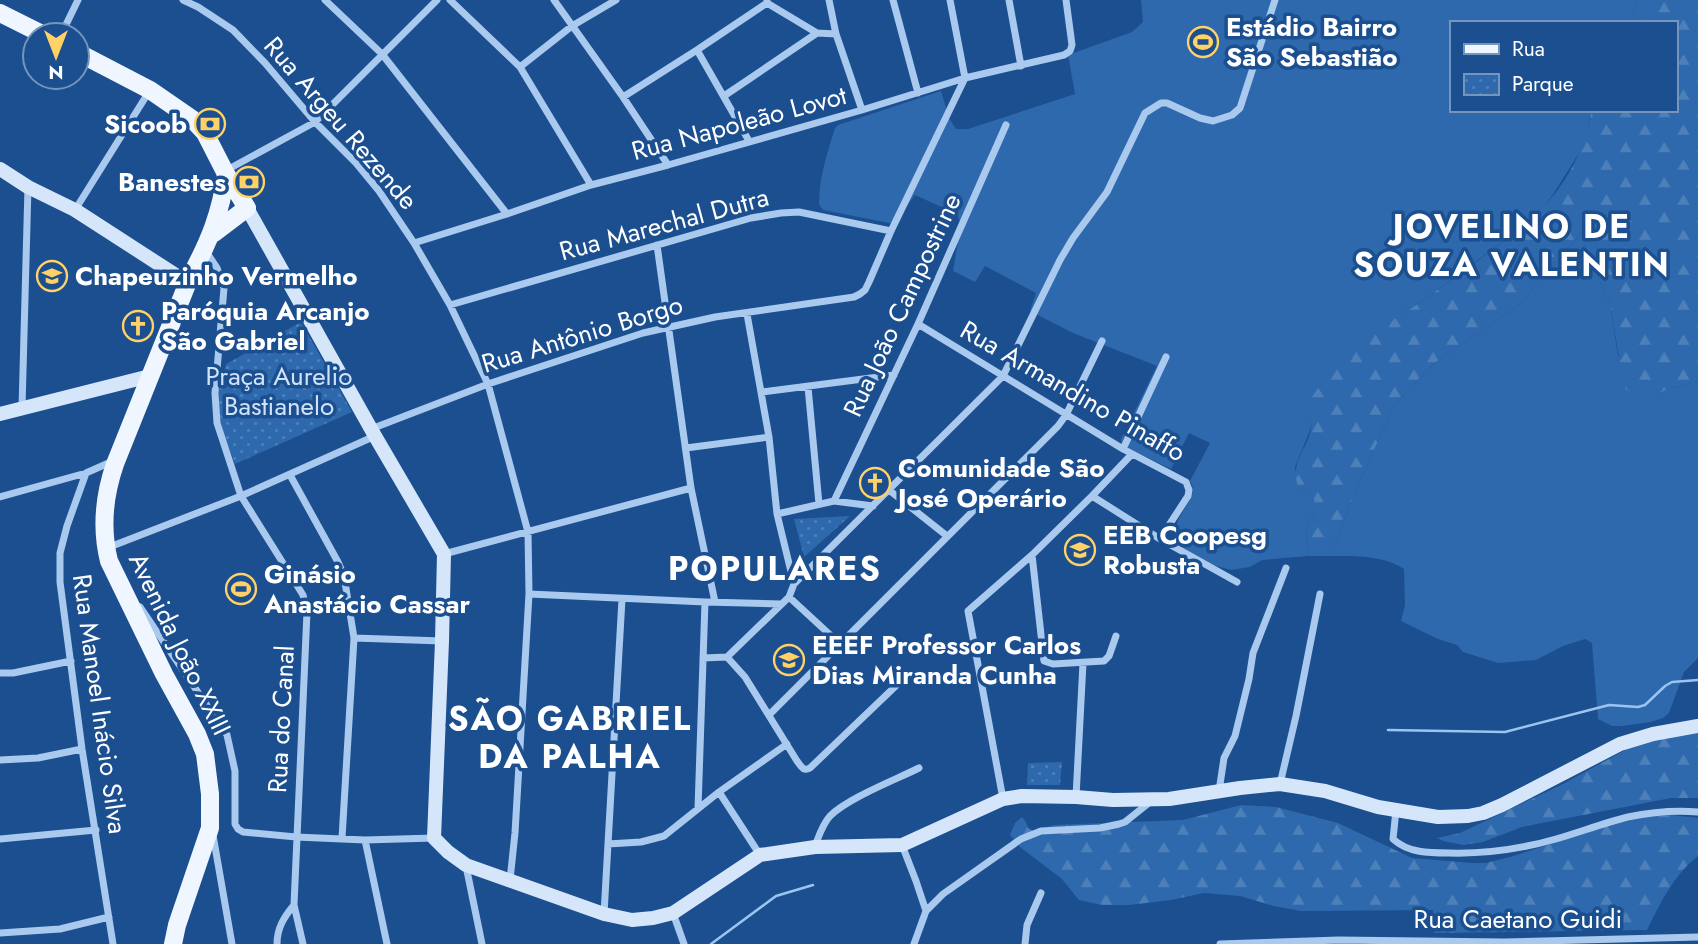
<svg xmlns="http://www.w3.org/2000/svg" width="1698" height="944" font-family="Jost,sans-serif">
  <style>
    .grass { fill: #2e69ad }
    .forest { fill: url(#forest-firs) }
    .park { fill: url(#park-dots) }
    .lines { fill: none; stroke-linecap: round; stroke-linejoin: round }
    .stream { stroke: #9cc4f0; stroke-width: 2.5 }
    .street { stroke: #a9c9ee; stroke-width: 7 }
    .secondary { stroke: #d6e6fa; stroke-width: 14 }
    .primary { stroke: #f0f6ff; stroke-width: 18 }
    .labels { text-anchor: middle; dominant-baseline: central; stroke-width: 7; stroke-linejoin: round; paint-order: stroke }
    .poi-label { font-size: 26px; font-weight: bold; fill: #fff; stroke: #1b4f8f; text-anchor: start }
    .street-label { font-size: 26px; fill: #fff; stroke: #1b4f8f }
    .park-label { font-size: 26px; fill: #cfe3fa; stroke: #1b4f8f }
    .district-label { font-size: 33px; font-weight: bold; letter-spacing: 2px; fill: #fff; stroke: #1b4f8f }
  </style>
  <defs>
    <pattern id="forest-firs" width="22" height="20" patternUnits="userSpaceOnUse" patternTransform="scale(1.75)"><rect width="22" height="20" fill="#2e69ad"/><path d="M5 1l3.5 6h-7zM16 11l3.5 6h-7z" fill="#4d80b9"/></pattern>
    <pattern id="park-dots" width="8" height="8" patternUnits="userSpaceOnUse" patternTransform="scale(1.75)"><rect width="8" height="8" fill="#2e69ad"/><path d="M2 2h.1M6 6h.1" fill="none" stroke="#4d80b9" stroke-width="1.8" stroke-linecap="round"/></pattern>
  </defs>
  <rect width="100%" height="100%" fill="#1b4f8f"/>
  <path class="grass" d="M1141,0H1637L1632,23H1451V110H1591L1586,138L1581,150L1552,196L1541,210L1524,226L1433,293L1366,339L1309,401L1311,428L1295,467L1299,490L1306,493L1315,499C1318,516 1311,514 1307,527C1305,536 1307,547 1308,556L1262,560L1250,567L1231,570L1213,565L1181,547C1179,542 1176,536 1176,530C1176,512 1201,498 1190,481L1210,443L1189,433L1171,469L1122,445L1121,439L1157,366L1073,333L1030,311L1036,293L985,266L975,282L953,271L961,224L957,214L915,195L894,224L823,210L819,204C819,178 827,153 835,128L838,125L941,91L949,118L956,129H968L1075,94L1068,55L1132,32L1143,22Z
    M1594,218L1598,278L1610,303L1618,356L1655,396L1666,390L1698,381V658L1684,672L1669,713L1663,718L1651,722L1622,726H1612L1598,719L1592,643L1585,639L1563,646L1536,660L1498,663L1463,652L1457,645L1438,639L1401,621L1405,605L1404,569C1383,555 1354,556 1330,556L1358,485L1395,404L1432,365L1520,304Z"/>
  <path class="forest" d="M1637,0H1698V381L1666,390L1655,396H1636L1624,388L1610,303L1598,278L1593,219L1520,304L1432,365L1395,404L1358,485L1330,556H1308C1307,547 1305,536 1307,527C1311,514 1318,516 1314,499L1306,493L1299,490C1289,462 1305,454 1311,430C1313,420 1304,415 1307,405C1310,398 1315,393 1319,387C1324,380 1328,372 1334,365C1351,348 1373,334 1393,320C1423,301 1451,280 1480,259C1500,244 1520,230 1538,212C1565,187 1587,147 1591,110H1675V23H1632Z
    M1698,732V798H1671L1522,827L1483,842L1463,845L1443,841L1437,838L1460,833L1561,785L1629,748L1674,734Z
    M1241,805L1276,807L1338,823L1412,858L1472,863H1486L1510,857L1601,828L1648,816L1671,815L1698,818V856C1673,876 1661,902 1647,930L1434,933L1433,910L1301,911L1274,906L1240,896L1204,893L1171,900L1129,905H1102L1079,900L1062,879L1020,847L1010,835L1015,823L1022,817L1026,822L1028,828L1033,831L1054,825L1183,820Z"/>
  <path class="park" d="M301,322L352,412L235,464L219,421V391L226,364Z
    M850,516L804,557L794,519Z
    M1062,762L1060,785H1027L1028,763Z"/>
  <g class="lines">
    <path class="stream" d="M1388,730L1505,732L1609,705L1638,707L1645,705L1665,686L1672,682L1698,680
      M711,944L776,896L813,885"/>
    <path class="street" d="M183,0L198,7L233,30L265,63L315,122L356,163L379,191L414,243L450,305L488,384L528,532L529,594L515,833L510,880
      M325,0L382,54L507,214
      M450,0L520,67L591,185
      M554,0L623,97L668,165
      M829,0L836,34L862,110
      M893,0L918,93
      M1009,0L1021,66
      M767,1V3L817,33L836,34
      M61,35L78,0
      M697,50L749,141
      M520,67L572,26L616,0
      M724,96L817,33
      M623,97L697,50L767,3
      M225,171L315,122L437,0
      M75,210L150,90
      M414,243L507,214L591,185L668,165L862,110L965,78L1064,55L1070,51L1072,45L1066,0
      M657,245L691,488L715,602
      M205,250L217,268L224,288L215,393L217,423L241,496L303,595L307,612L294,905L303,944
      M450,305L751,218L781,213L799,212L891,231
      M747,314L769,437L777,514L794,584
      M918,324L1123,449L1186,482L1189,490L1188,496L1160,539
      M808,387L819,504
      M762,392L894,375
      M22,408L28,187
      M371,429L488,384L643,333L715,317L854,297L860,294L865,290L869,282L891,231L965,78L950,0
      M686,448L769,437
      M1123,449L1166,357
      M86,473L67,526L60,553V582L82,749L113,944
      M290,475L338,562L344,576L354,638L342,838
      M889,490L947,536
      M1092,496L1160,539L1237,582
      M0,497L86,473L113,461
      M834,501L918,324L1006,125
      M777,514L834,501L873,506
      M107,548L241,496L375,436
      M444,554L691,488
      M1032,555L1044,661L1053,664L1104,661L1109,656L1116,636
      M529,594L705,602L781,604
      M789,597L840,644
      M140,607L227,735L235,771V824L238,829L243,832L296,837L365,840L434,838
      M354,638L442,641
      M727,657L789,597L794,584L1003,376L1060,260L1073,238L1107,192L1145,113L1161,103H1167L1200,118L1213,121L1232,115L1240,108L1275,0
      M703,658L727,657L745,677L797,761C801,766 803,772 810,768L902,680
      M0,673H13L71,661
      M769,715L1058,426L1066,415L1102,341
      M0,760L38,758L82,749
      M1280,784L1296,716L1320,594
      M1219,791L1224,758L1235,736L1249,679L1253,653L1286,568
      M719,792L760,855
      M1076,797L1083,663
      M1003,799L968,611L1032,555L1092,496L1132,454
      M698,808L705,602
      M1396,810L1393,839C1408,853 1429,853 1449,853C1485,854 1521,849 1556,839C1580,832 1604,823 1628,817C1652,812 1674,810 1698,812
      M213,835L232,944
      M0,839L96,830
      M365,840L387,944
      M608,844L641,842L664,836L719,792L787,744
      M902,845L916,881L926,911
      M815,846C819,836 822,825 830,816C848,798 895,780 919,768
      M466,866L482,944
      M673,913L684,944
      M604,914L622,599
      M0,933L60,929L109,917
      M277,944C277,928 284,917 294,905
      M914,944L926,911L943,894L1021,839L1041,831L1100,828L1119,824L1125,822L1150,802
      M1025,944L1027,925L1041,893
      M1220,944L1339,940L1504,942L1698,937"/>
    <path class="secondary" d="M0,169L28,187L75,210L188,283
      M247,208L375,436L444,554L442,641L434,838L448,852L466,865L604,914L632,920L653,918L673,913L760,855L815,847L902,845L1003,799L1022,796L1076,797L1113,800L1169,799L1240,788L1280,784L1325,791L1378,807L1438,817L1468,816L1483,813L1502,805L1620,744L1653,734L1698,726
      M0,414L150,376"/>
    <path class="primary" d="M0,13L44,35
      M77,52L150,90L192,119L205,133L226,174L247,208L214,233
      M173,944L177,925L210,828V794L205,754L197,734L164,674L109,561C101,529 104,496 115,464L190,277C209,242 221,213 226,174"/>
  </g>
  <defs>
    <g id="stadium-ring" transform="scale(1.575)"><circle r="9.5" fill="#1b4f8f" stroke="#ffd166" stroke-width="1.5"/><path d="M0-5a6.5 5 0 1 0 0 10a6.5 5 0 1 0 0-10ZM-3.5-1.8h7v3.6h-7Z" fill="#ffd166"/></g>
    <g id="bank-ring" transform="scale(1.575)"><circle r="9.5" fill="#1b4f8f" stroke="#ffd166" stroke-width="1.5"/><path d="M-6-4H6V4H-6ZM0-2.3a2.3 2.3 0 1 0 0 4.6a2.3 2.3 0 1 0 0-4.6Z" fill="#ffd166"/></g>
    <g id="school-ring" transform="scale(1.575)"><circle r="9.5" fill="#1b4f8f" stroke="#ffd166" stroke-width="1.5"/><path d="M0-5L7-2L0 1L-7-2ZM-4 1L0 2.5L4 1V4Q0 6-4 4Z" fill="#ffd166"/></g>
    <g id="church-ring" transform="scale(1.575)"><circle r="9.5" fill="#1b4f8f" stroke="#ffd166" stroke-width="1.5"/><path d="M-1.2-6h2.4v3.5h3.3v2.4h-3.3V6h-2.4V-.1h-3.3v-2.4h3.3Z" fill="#ffd166"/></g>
  </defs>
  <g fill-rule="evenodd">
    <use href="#stadium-ring" x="1203" y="42"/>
    <use href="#bank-ring" x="210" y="124"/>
    <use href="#bank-ring" x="249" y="182"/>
    <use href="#school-ring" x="52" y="276"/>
    <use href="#church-ring" x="138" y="326"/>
    <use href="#church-ring" x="875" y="483"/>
    <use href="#school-ring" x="1080" y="550"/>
    <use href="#stadium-ring" x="241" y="589"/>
    <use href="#school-ring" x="789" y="660"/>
  </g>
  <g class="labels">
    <g class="poi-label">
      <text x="1226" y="27">Estádio Bairro<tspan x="1226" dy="30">São Sebastião</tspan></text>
      <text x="187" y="124" text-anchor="end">Sicoob</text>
      <text x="226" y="182" text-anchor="end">Banestes</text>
      <text x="75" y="276">Chapeuzinho Vermelho</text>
      <text x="161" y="311">Paróquia Arcanjo<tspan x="161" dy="30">São Gabriel</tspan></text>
      <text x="898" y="468">Comunidade São<tspan x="898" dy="30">José Operário</tspan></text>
      <text x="1103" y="535">EEB Coopesg<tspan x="1103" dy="30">Robusta</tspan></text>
      <text x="264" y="574">Ginásio<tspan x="264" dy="30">Anastácio Cassar</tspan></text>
      <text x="812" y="645">EEEF Professor Carlos<tspan x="812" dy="30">Dias Miranda Cunha</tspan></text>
    </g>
    <g class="street-label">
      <text transform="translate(341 123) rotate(49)">Rua Argeu Rezende</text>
      <text transform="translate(739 123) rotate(-15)">Rua Napoleão Lovot</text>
      <text transform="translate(664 224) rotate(-15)">Rua Marechal Dutra</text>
      <text transform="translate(902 305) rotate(-65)">Rua João Campostrine</text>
      <text transform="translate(582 334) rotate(-17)">Rua Antônio Borgo</text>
      <text transform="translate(1073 391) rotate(30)">Rua Armandino Pinaffo</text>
      <text transform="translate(180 644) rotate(64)">Avenida João XXIII</text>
      <text transform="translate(100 704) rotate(82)">Rua Manoel Inácio Silva</text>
      <text transform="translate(281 719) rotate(-87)">Rua do Canal</text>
      <text x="1518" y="919">Rua Caetano Guidi</text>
    </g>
    <g class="park-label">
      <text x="279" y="376">Praça Aurelio<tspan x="279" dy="30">Bastianelo</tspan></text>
    </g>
    <g class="district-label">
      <text x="1512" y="226">JOVELINO DE<tspan x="1512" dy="38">SOUZA VALENTIN</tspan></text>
      <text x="775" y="568">POPULARES</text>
      <text x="570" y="718">SÃO GABRIEL<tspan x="570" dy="38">DA PALHA</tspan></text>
    </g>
  </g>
  <rect x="1450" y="21" width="228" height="91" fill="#1b4f8f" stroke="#7695bc" stroke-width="2"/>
  <rect x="1464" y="44" width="35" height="10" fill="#f0f6ff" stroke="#7695bc" stroke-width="2"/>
  <text x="1512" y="56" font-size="21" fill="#ffffff">Rua</text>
  <rect x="1464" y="74" width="35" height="21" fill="url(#park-dots)" stroke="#7695bc" stroke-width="2"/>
  <text x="1512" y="91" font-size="21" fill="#ffffff">Parque</text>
  <g transform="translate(56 56) rotate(180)"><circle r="33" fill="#1b4f8f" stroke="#7695bc" stroke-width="2"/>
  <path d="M0-5L12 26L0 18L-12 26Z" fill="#ffd166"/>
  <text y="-10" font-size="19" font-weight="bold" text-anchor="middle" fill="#ffffff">N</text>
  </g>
</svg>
